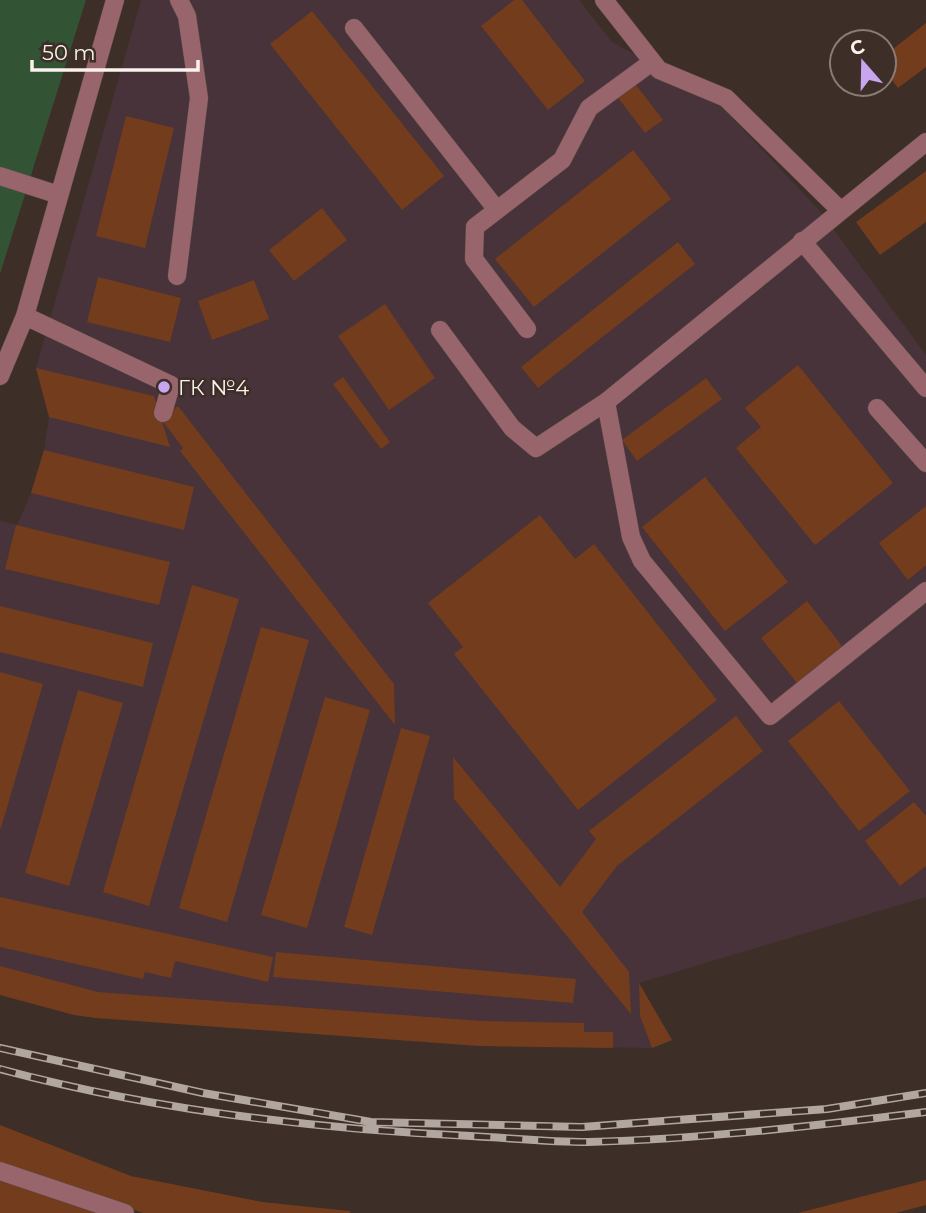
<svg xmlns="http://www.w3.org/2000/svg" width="926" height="1213" font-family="Montserrat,sans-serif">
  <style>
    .industrial { fill: #473339 }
    .green { fill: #335335 }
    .building { fill: #733c1c }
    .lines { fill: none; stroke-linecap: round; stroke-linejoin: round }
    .minor-casing { stroke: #584943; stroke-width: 19 }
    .minor { stroke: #98656d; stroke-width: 18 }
    .rail-casing { stroke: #b1a6a0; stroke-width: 8 }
    .rail { stroke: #3d2e27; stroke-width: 5; stroke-dasharray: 16; stroke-linecap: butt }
    .poi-dot { fill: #c8a6ef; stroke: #3d2e27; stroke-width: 2.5 }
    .labels { text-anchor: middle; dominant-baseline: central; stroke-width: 5; stroke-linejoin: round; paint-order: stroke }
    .poi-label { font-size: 21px; fill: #fbf2ed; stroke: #3d2e27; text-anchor: start }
  </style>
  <rect width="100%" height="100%" fill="#3d2e27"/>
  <path class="industrial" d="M141,0H579L612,42L711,95L820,211L926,355V897L639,983L672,1040L652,1048L479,1046L96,1018L74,1015L0,995V521L17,525L31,493L44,450L49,417L36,368Z"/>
  <path class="green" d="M0,0H86L0,274Z"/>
  <path class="building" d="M514,0H522L585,81L548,110L481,26Z
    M312,11L444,176L402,210L270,44Z
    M926,23V67L898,88L884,70V56Z
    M633,81L663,120L645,133L616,95Z
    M126,116L174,128L145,248L96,236Z
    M633,150L671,199L534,307L495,259Z
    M926,171V222L880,255L856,222Z
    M322,208L347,240L294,281L269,250Z
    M678,242L695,264L538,388L521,367Z
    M98,277L181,298L170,342L87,322Z
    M254,280L269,319L212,340L198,301Z
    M385,304L435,378L389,410L338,336Z
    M798,365L893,483L815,545L736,448L761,427L745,408Z
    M36,368L154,396L170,447L49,417Z
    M343,377L390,442L381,449L333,384Z
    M706,378L722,399L637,461L622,440Z
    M178,406L394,684L395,725L180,451L183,448L161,419Z
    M44,450L194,487L184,530L31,493Z
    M705,477L788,582L725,631L642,527Z
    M926,506V565L908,580L879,543Z
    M540,515L575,559L594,544L717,700L578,810L454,654L463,647L428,603Z
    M16,525L170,562L159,605L5,569Z
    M192,585L239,599L149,906L103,892Z
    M807,601L842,646L797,683L761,638Z
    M0,606L153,643L143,687L0,652Z
    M261,627L309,640L227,922L179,908Z
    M0,672L43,684L1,828H0Z
    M78,690L123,703L69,886L25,873Z
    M325,697L370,710L307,928L261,915Z
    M839,701L910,791L859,831L788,741Z
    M736,716L763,751L617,866L582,912L629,972L631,1014L454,799L453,757L560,887L596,839L589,831Z
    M401,728L430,736L372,935L344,927Z
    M914,802L926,816V866L900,886L865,841Z
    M0,897L273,957L268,982L175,961L171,978L145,972L143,979L0,947Z
    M276,952L576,979L573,1003L273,977Z
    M0,966L98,992L481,1021L584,1023V1032H613V1048L479,1046L96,1018L74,1015L0,995Z
    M639,983L672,1040L652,1048L640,1016Z
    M0,1125L131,1176L262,1202L350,1211V1213H143L0,1163Z
    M0,1177L101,1213H0Z
    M926,1180V1205L896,1213H798Z"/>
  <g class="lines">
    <g class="minor-casing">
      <path id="minor" d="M604,0L659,70L726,98L840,210
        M354,28L497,210
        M0,176L59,195
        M802,241L926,388
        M177,276L199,98L187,16L179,0
        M25,316L171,385L163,413
        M527,329L474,259L475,227L562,160L589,108L652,62
        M440,330L512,428L536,448L606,402L926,142
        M0,376L25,316L115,0
        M606,402L631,537L642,561L770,716L926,591
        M877,408L926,463
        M0,1171L125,1213"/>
    </g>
    <use href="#minor" class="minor"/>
    <g class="rail-casing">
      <path id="rail" d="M0,1048L203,1093L371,1122L582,1127L827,1109L926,1093
        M0,1069C153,1110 314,1129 471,1136C510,1138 549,1142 588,1142C701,1139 814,1126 926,1112"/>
    </g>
    <use href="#rail" class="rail"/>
  </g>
  <circle class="poi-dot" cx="164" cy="387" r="7"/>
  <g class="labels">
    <g class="poi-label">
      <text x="178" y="387">ГК №4</text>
    </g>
  </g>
  <g transform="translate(863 63) rotate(340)"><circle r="33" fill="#3d2e27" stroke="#897c76" stroke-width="2"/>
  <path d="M0-5L12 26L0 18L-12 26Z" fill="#c8a6ef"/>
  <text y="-10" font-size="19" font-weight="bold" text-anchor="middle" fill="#fbf2ed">С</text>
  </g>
  <path d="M32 60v10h166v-10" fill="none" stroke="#fbf2ed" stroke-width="3.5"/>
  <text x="42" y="60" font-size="21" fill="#fbf2ed" stroke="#3d2e27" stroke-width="5" paint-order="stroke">50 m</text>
</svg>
